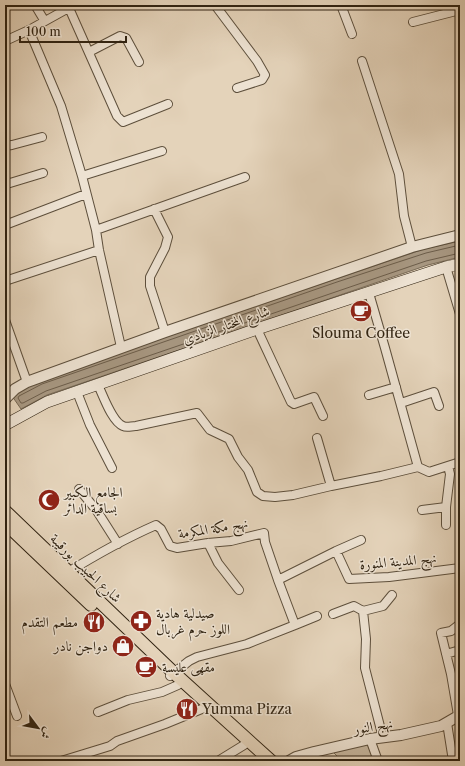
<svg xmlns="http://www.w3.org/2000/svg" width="465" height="766" font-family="'Libre Caslon Text',Amiri,serif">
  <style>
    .green { fill: #c5b59d; stroke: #7a6c58 }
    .water { fill: #a79781; stroke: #776955 }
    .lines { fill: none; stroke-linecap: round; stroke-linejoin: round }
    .shore { stroke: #6c5d4a; stroke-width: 1 }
    .minor-casing { stroke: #5d4f3c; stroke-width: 10 }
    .tertiary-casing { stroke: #5d4f3c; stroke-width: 12 }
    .secondary-casing { stroke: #302312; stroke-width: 12 }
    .primary-casing { stroke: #302312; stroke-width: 14 }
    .minor { stroke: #ede2d2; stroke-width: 8 }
    .tertiary { stroke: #ede2d2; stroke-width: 10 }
    .secondary { stroke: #ede2d2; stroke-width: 11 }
    .primary { stroke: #e4d3ba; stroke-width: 12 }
    .labels { text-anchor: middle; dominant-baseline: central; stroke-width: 3; stroke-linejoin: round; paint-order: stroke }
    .street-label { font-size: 14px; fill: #302312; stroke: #ede2d2 }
    .poi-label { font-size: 14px; fill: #302312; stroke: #ede2d2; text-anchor: start }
  </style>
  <rect width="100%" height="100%" fill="#e4d3ba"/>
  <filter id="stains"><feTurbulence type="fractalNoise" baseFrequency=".005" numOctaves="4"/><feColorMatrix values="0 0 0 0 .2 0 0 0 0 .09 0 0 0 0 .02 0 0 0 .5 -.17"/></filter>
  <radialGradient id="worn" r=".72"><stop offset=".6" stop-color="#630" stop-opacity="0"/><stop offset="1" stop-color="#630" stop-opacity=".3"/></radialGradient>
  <path class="green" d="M368,743L375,761H342L332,751Z"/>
  <path class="water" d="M460,241V257L428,265L47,395L21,409L12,396L25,388L40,380L336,279L424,249Z"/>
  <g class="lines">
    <path class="shore" d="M460,245L426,253L337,282L42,384L19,396L18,398L21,403H23L46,391L426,261L460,253"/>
    <g class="minor-casing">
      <path id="minor" d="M35,5L44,20
        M215,5L257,61L265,75L262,80L237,88
        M341,5L352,34
        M69,8L117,116L123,122L168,104
        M413,22L460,10
        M29,30L61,106L82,176L96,230L99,250L121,347
        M5,41L29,30L74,5
        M89,52L120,36L126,38L139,62
        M362,61L399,174L404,216L412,247
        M5,146L12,145L42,137
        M82,176L162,151
        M5,182L10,183L43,173
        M154,209L168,237L165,248L150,277V286L165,332
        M5,225L86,194
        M96,230L245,177
        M446,267L460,314
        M5,281L99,250
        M369,293L385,348L418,467L429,472L460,462
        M5,320L27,382
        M257,329L291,402L294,404L314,397L323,416
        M98,385C103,395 112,422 123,426C127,428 131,426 136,426L197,413L210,430L229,439L238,457L248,470L257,492L263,496L275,497L293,495L331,486L381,476L418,467
        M77,392L90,425L112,468
        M369,395L396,387
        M401,403L434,392L439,406
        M317,438L331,486
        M79,489L97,511L118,544
        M422,510L446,507
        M446,525V507L450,474L448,466
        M208,543L218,563L239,590
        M336,551L361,540
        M65,574C94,556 124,539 156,525L161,529L170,546L177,548L208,543L231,541L264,533L265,542L278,580
        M460,606V609
        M333,614L354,606L363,611
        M295,625L317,616
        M446,654L460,650
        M170,676L189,661L197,657L247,644L295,625L278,580L336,551L349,579L389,577L460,568
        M5,684L17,716
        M98,712L128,700L162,692L178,685
        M458,715L451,674L441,633L451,631L460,624
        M447,723L453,761
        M383,738L365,668L366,639L363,611L383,606L392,595
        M370,739L378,761
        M61,761L110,746L117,741L165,724L204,708
        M218,761L244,745"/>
    </g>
    <g class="tertiary-casing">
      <path id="tertiary" d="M5,399L15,389L27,382L165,332L412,247L460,235
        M289,761L296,757L314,752L370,739L401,735L441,726L460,715"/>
    </g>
    <g class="secondary-casing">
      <path id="secondary" d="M5,425L47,402L257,329L446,267L460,264"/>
    </g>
    <g class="primary-casing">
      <path id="primary" d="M5,511L174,673L271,761
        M5,523L91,605"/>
    </g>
    <use href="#minor" class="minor"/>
    <use href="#tertiary" class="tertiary"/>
    <use href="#secondary" class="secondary"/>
    <use href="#primary" class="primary"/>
  </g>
  <defs>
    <g id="cafe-disc" transform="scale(1.15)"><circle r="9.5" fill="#8f2418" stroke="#ede2d2"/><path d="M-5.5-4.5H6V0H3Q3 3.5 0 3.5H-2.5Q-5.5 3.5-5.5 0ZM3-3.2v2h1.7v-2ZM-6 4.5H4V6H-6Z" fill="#fff"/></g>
    <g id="mosque-disc" transform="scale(1.15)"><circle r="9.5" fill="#8f2418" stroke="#ede2d2"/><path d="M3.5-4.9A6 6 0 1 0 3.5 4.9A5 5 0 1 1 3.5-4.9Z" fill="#fff"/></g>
    <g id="pharmacy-disc" transform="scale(1.15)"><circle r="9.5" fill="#8f2418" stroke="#ede2d2"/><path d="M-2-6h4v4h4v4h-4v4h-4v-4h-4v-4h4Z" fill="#fff"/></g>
    <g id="restaurant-disc" transform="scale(1.15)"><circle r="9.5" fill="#8f2418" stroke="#ede2d2"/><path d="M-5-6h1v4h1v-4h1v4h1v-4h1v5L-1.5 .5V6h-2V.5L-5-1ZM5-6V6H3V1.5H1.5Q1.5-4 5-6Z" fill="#fff"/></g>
    <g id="shop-disc" transform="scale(1.15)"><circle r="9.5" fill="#8f2418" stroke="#ede2d2"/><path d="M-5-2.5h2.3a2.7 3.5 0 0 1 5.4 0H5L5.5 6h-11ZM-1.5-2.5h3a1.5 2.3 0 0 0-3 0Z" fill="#fff"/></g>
  </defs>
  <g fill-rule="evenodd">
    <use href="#cafe-disc" x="361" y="311"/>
    <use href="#mosque-disc" x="49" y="500"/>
    <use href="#pharmacy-disc" x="141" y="621"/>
    <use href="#restaurant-disc" x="94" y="622"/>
    <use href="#shop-disc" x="123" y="646"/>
    <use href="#cafe-disc" x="146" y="667"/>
    <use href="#restaurant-disc" x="187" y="709"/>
  </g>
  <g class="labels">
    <g class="street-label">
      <text transform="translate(226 325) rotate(-19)">شارع المختار الزيادي</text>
      <text transform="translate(213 528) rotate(-9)">نهج مكة المكرمة</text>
      <text transform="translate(398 561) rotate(-5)">نهج المدينة المنورة</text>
      <text transform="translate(86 568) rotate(44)">شارع الحبيب بورقيبة</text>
      <text transform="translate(373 726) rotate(-9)">نهج النور</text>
    </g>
    <g class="poi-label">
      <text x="361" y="333" text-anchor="middle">Slouma Coffee</text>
      <text x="64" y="492">الجامع الكبير<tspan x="64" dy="16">بساقية الدائر</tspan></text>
      <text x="156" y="613">صيدلية هادية<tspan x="156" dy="16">اللوز حرم غربال</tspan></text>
      <text x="78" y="622" text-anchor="end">مطعم التقدم</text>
      <text x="108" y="646" text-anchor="end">دواجن نادر</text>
      <text x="162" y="667">مقهى عليسة</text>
      <text x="202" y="709">Yumma Pizza</text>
    </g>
  </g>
  <rect width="465" height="766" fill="none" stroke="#e4d3ba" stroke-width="20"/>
  <rect x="6" y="6" width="453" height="754" fill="none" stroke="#302312" stroke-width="2"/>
  <rect x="10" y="10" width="445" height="746" fill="none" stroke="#302312"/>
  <g transform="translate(38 728) rotate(122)" stroke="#ede2d2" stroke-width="3" paint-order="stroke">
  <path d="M0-3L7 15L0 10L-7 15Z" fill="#302312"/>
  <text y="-6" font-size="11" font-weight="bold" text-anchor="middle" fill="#302312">ش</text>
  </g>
  <path d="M20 36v6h106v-6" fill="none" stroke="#302312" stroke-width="2"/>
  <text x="26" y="36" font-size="12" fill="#302312" stroke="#ede2d2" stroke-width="3" paint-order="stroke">100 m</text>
  <rect width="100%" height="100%" filter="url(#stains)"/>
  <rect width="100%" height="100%" fill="url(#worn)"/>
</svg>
